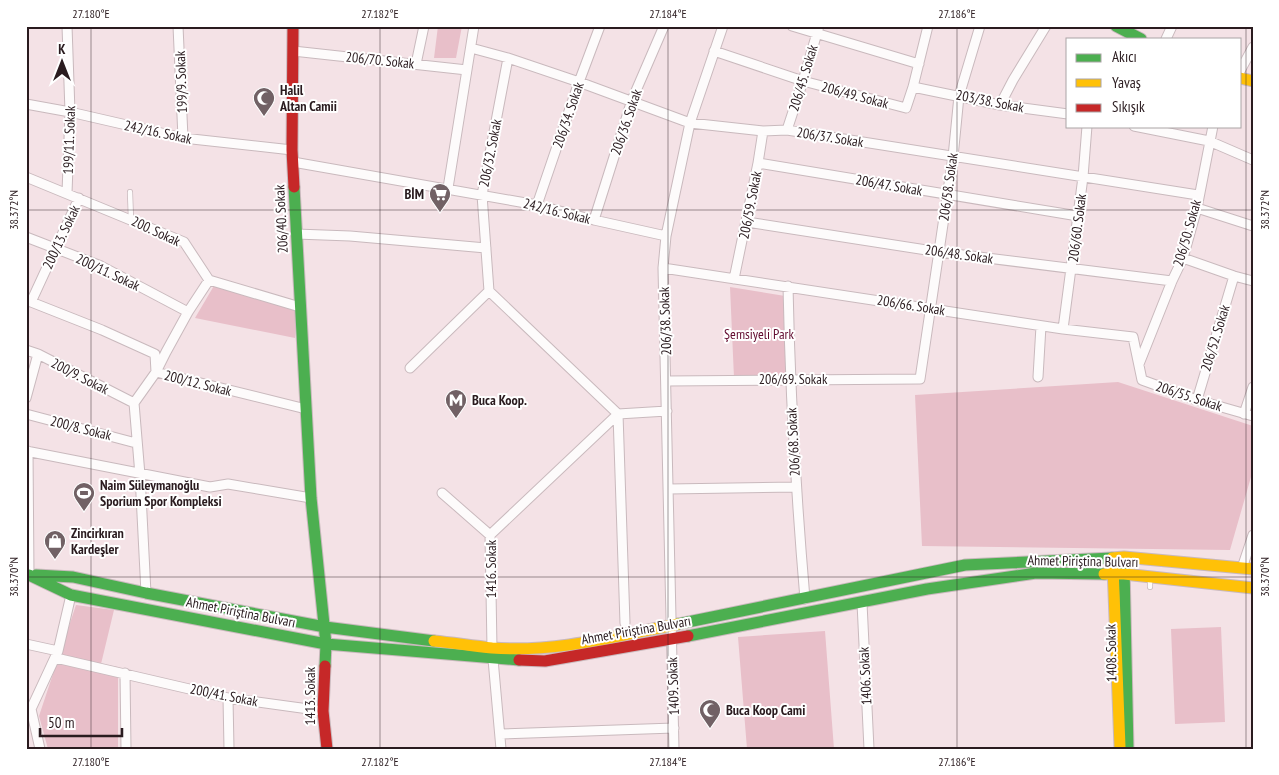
<svg xmlns="http://www.w3.org/2000/svg" width="1279" height="775" font-family="'PT Sans Narrow',sans-serif">
  <style>
    .green { fill: #e8bfc9 }
    .lines { fill: none; stroke-linecap: round; stroke-linejoin: round }
    .lane-casing { stroke: #c9b9bd; stroke-width: 6 }
    .street-casing { stroke: #c9b9bd; stroke-width: 11 }
    .fast-casing { stroke: #c9b9bd; stroke-width: 13 }
    .slow-casing { stroke: #c9b9bd; stroke-width: 13 }
    .jam-casing { stroke: #c9b9bd; stroke-width: 13 }
    .lane { stroke: #fdfbfb; stroke-width: 4.5 }
    .street { stroke: #fdfbfb; stroke-width: 9 }
    .fast { stroke: #4caf50; stroke-width: 11 }
    .slow { stroke: #ffc107; stroke-width: 11 }
    .jam { stroke: #c62828; stroke-width: 11 }
    .ticks { fill: none; stroke: #2a1b1f; stroke-width: 1; stroke-opacity: 0.45 }
    .labels { text-anchor: middle; dominant-baseline: central; stroke-width: 4; stroke-linejoin: round; paint-order: stroke }
    .street-label { font-size: 14px; fill: #2a1b1f; stroke: #fff }
    .poi-label { font-size: 14px; font-weight: bold; fill: #2a1b1f; stroke: #fff; text-anchor: start }
    .park-label { font-size: 14px; fill: #620b2f; stroke: #fff }
    .neatline { fill: none; stroke: #2a1b1f; stroke-width: 2 }
    .ticks-label { font-size: 12px; text-anchor: middle; fill: #2a1b1f }
  </style>
  <rect width="100%" height="100%" fill="#f4e2e6"/>
  <path class="green" d="M438,26H462L456,58H434Z
    M215,284L297,308L295,338L195,318Z
    M730,287L785,296L786,374L734,378Z
    M1118,382L1253,426V470L1230,550L922,546L915,395Z
    M76,605L114,610L101,664L118,667V749H48L39,716Z
    M1221,627L1225,722L1175,724L1171,629Z
    M825,631L834,749H747L738,637Z"/>
  <g class="lines">
    <g class="lane-casing">
      <path id="lane" d="M130,192L131,220
        M1150,578V587"/>
    </g>
    <g class="street-casing">
      <path id="street" d="M178,26L183,138
        M792,26L919,64
        M1166,39L1172,26
        M471,48L508,58L579,82L690,123L763,131L787,130L1198,195
        M293,51L467,70
        M714,51L803,81L906,108L913,87L928,26
        M416,64L424,26
        M1240,71L1253,47
        M913,87L1000,105L1068,114
        M26,104L70,112L183,138L292,150
        M1000,105L1013,80L1046,26
        M1134,126L1209,141L1253,160
        M787,130L803,81L819,26
        M293,162L537,205L594,220L666,236
        M758,163L1078,216
        M26,177L184,242L209,280L300,307
        M448,188L474,26
        M67,193L70,112L67,26
        M537,205L579,82L600,26
        M1197,208L1253,226
        M594,220L632,100L664,26
        M747,222L939,252L1172,281
        M296,234L350,236L486,248
        M26,237L101,266L188,312
        M1183,258L1234,276L1253,281
        M663,268L1063,329L1133,337L1142,380L1197,400L1253,416
        M734,279L758,163L763,131
        M788,286C790,391 796,494 805,599
        M489,291L482,195L508,58
        M489,291L618,414
        M26,300L102,330L155,354L156,372L306,409
        M31,302L79,198
        M1063,329L1083,177L1087,126
        M26,350L38,354L134,403
        M1139,364L1172,281L1183,258L1197,208L1213,126
        M410,368L489,291
        M1038,377L1041,326
        M667,381L920,379L953,157L959,96L980,26
        M26,398L38,354
        M1197,400L1234,276
        M26,414L136,443
        M618,414L625,623
        M618,414L667,411
        M1244,414L1253,387
        M26,451L210,487L228,484L311,498
        M28,451L29,575
        M669,489L796,487
        M442,493L490,535
        M1242,568L1253,535
        M146,593L140,475L134,403L156,372L166,352L188,312L209,280
        M862,603L869,749
        M26,644L58,651
        M56,658L228,698L323,711
        M125,673L126,749
        M228,698L229,749
        M500,734L674,728
        M40,749L31,709L58,651L71,595
        M501,749L492,648L490,535L618,414
        M674,749L663,268L666,236L690,123L723,26"/>
    </g>
    <g class="fast-casing">
      <path id="fast" d="M1116,26L1141,39
        M294,187L311,498L326,644L325,666
        M1124,566L1128,749
        M29,575L71,595L326,644L519,660
        M36,575L73,577L146,593L325,627L434,641
        M678,624L965,565L1112,558
        M688,636L927,589L1036,573L1104,574"/>
    </g>
    <g class="slow-casing">
      <path id="slow" d="M1240,78L1253,81
        M1112,558L1124,557L1253,569
        M1113,567L1120,747
        M1104,574H1124L1253,588
        M434,641C453,643 473,646 492,648C555,653 617,636 678,624"/>
    </g>
    <g class="jam-casing">
      <path id="jam" d="M293,26L292,150L294,187
        M519,660L545,661L688,636
        M325,666L323,711L327,749"/>
    </g>
    <use href="#lane" class="lane"/>
    <use href="#street" class="street"/>
    <use href="#fast" class="fast"/>
    <use href="#slow" class="slow"/>
    <use href="#jam" class="jam"/>
  </g>
  <path class="ticks" d="M91,26V749M380,26V749M668,26V749M957,26V749M1246,26V749M26,210H1253M26,577H1253"/>
  <defs>
    <g id="mosque-pin" transform="scale(1.125)"><path d="M0 17L-7.5 6A9.5 9.5 0 1 1 7.5 6Z" fill="#716165" stroke="#fff"/><path d="M3.5-4.9A6 6 0 1 0 3.5 4.9A5 5 0 1 1 3.5-4.9Z" fill="#fff"/></g>
    <g id="supermarket-pin" transform="scale(1.125)"><path d="M0 17L-7.5 6A9.5 9.5 0 1 1 7.5 6Z" fill="#716165" stroke="#fff"/><path d="M-6-5.5h2.5l.6 2H6L4.5 2H-2.5L-4.4-4H-6ZM-1.5 3.2a1.3 1.3 0 1 0 .1 0ZM3 3.2a1.3 1.3 0 1 0 .1 0Z" fill="#fff"/></g>
    <g id="metro-pin" transform="scale(1.125)"><path d="M0 17L-7.5 6A9.5 9.5 0 1 1 7.5 6Z" fill="#716165" stroke="#fff"/><path d="M-5.5 5V-5H-3L0 0L3-5H5.5V5H3V-.5L0 4L-3-.5V5Z" fill="#fff"/></g>
    <g id="stadium-pin" transform="scale(1.125)"><path d="M0 17L-7.5 6A9.5 9.5 0 1 1 7.5 6Z" fill="#716165" stroke="#fff"/><path d="M0-5a6.5 5 0 1 0 0 10a6.5 5 0 1 0 0-10ZM-3.5-1.8h7v3.6h-7Z" fill="#fff"/></g>
    <g id="shop-pin" transform="scale(1.125)"><path d="M0 17L-7.5 6A9.5 9.5 0 1 1 7.5 6Z" fill="#716165" stroke="#fff"/><path d="M-5-2.5h2.3a2.7 3.5 0 0 1 5.4 0H5L5.5 6h-11ZM-1.5-2.5h3a1.5 2.3 0 0 0-3 0Z" fill="#fff"/></g>
  </defs>
  <g fill-rule="evenodd">
    <use href="#mosque-pin" x="264" y="98"/>
    <use href="#supermarket-pin" x="440" y="194"/>
    <use href="#metro-pin" x="456" y="400"/>
    <use href="#stadium-pin" x="84" y="493"/>
    <use href="#shop-pin" x="55" y="541"/>
    <use href="#mosque-pin" x="710" y="710"/>
  </g>
  <g class="labels">
    <g class="street-label">
      <text transform="translate(380 60) rotate(6)">206/70. Sokak</text>
      <text transform="translate(803 78) rotate(-73)">206/45. Sokak</text>
      <text transform="translate(181 82) rotate(-92)">199/9. Sokak</text>
      <text transform="translate(855 95) rotate(15)">206/49. Sokak</text>
      <text transform="translate(990 101) rotate(11)">203/38. Sokak</text>
      <text transform="translate(568 115) rotate(-71)">206/34. Sokak</text>
      <text transform="translate(626 122) rotate(-71)">206/36. Sokak</text>
      <text transform="translate(158 132) rotate(12)">242/16. Sokak</text>
      <text transform="translate(830 137) rotate(9)">206/37. Sokak</text>
      <text transform="translate(69 140) rotate(-88)">199/11. Sokak</text>
      <text transform="translate(490 153) rotate(-79)">206/32. Sokak</text>
      <text transform="translate(889 185) rotate(10)">206/47. Sokak</text>
      <text transform="translate(948 187) rotate(-82)">206/58. Sokak</text>
      <text transform="translate(750 205) rotate(-79)">206/59. Sokak</text>
      <text transform="translate(557 211) rotate(14)">242/16. Sokak</text>
      <text transform="translate(281 219) rotate(-93)">206/40. Sokak</text>
      <text transform="translate(1077 228) rotate(-83)">206/60. Sokak</text>
      <text transform="translate(156 231) rotate(25)">200. Sokak</text>
      <text transform="translate(1187 233) rotate(-74)">206/50. Sokak</text>
      <text transform="translate(61 237) rotate(-65)">200/13. Sokak</text>
      <text transform="translate(959 254) rotate(8)">206/48. Sokak</text>
      <text transform="translate(108 272) rotate(25)">200/11. Sokak</text>
      <text transform="translate(911 305) rotate(9)">206/66. Sokak</text>
      <text transform="translate(665 321) rotate(-92)">206/38. Sokak</text>
      <text transform="translate(1215 338) rotate(-73)">206/52. Sokak</text>
      <text transform="translate(80 376) rotate(27)">200/9. Sokak</text>
      <text x="793" y="379">206/69. Sokak</text>
      <text transform="translate(198 383) rotate(14)">200/12. Sokak</text>
      <text transform="translate(1189 396) rotate(18)">206/55. Sokak</text>
      <text transform="translate(81 428) rotate(14)">200/8. Sokak</text>
      <text transform="translate(793 442) rotate(-93)">206/68. Sokak</text>
      <text transform="translate(1083 561) rotate(1)">Ahmet Piriştina Bulvarı</text>
      <text transform="translate(491 569) rotate(-90)">1416. Sokak</text>
      <text transform="translate(241 612) rotate(11)">Ahmet Piriştina Bulvarı</text>
      <text transform="translate(636 630) rotate(-10)">Ahmet Piriştina Bulvarı</text>
      <text transform="translate(1111 653) rotate(-91)">1408. Sokak</text>
      <text transform="translate(865 676) rotate(-93)">1406. Sokak</text>
      <text transform="translate(673 686) rotate(-92)">1409. Sokak</text>
      <text transform="translate(224 695) rotate(11)">200/41. Sokak</text>
      <text transform="translate(310 696) rotate(-90)">1413. Sokak</text>
    </g>
    <g class="poi-label">
      <text x="280" y="90">Halil<tspan x="280" dy="16">Altan Camii</tspan></text>
      <text x="424" y="194" text-anchor="end">BİM</text>
      <text x="472" y="400">Buca Koop.</text>
      <text x="100" y="485">Naim Süleymanoğlu<tspan x="100" dy="16">Sporium Spor Kompleksi</tspan></text>
      <text x="71" y="533">Zincirkıran<tspan x="71" dy="16">Kardeşler</tspan></text>
      <text x="726" y="710">Buca Koop Cami</text>
    </g>
    <g class="park-label">
      <text x="759" y="334">Şemsiyeli Park</text>
    </g>
  </g>
  <rect width="1279" height="775" fill="none" stroke="#ffffff" stroke-width="55"/>
  <rect x="1066" y="38" width="175" height="90" fill="#ffffff" stroke="#aaa4a5"/>
  <rect x="1076" y="54" width="25" height="8" fill="#4caf50" stroke="#aaa4a5"/>
  <text x="1112" y="62" font-size="15" fill="#2a1b1f">Akıcı</text>
  <rect x="1076" y="79" width="25" height="8" fill="#ffc107" stroke="#aaa4a5"/>
  <text x="1112" y="88" font-size="15" fill="#2a1b1f">Yavaş</text>
  <rect x="1076" y="104" width="25" height="8" fill="#c62828" stroke="#aaa4a5"/>
  <text x="1112" y="112" font-size="15" fill="#2a1b1f">Sıkışık</text>
  <g transform="translate(62 62)" stroke="#ffffff" stroke-width="4" paint-order="stroke">
  <path d="M0-4L9 19L0 12L-9 19Z" fill="#2a1b1f"/>
  <text y="-8" font-size="14" font-weight="bold" text-anchor="middle" fill="#2a1b1f">K</text>
  </g>
  <path d="M40 728v8h82v-8" fill="none" stroke="#2a1b1f" stroke-width="2.5"/>
  <text x="48" y="728" font-size="15" fill="#2a1b1f" stroke="#ffffff" stroke-width="4" paint-order="stroke">50 m</text>
  <rect x="28" y="28" width="1224" height="720" class="neatline"/>
  <g class="ticks-label">
    <text x="91" y="18">27.180°E</text>
    <text x="380" y="18">27.182°E</text>
    <text x="668" y="18">27.184°E</text>
    <text x="957" y="18">27.186°E</text>
    <text transform="translate(14 210) rotate(-90)" y="4">38.372°N</text>
    <text transform="translate(1265 210) rotate(-90)" y="4">38.372°N</text>
    <text transform="translate(14 577) rotate(-90)" y="4">38.370°N</text>
    <text transform="translate(1265 577) rotate(-90)" y="4">38.370°N</text>
    <text x="91" y="766">27.180°E</text>
    <text x="380" y="766">27.182°E</text>
    <text x="668" y="766">27.184°E</text>
    <text x="957" y="766">27.186°E</text>
  </g>
</svg>
